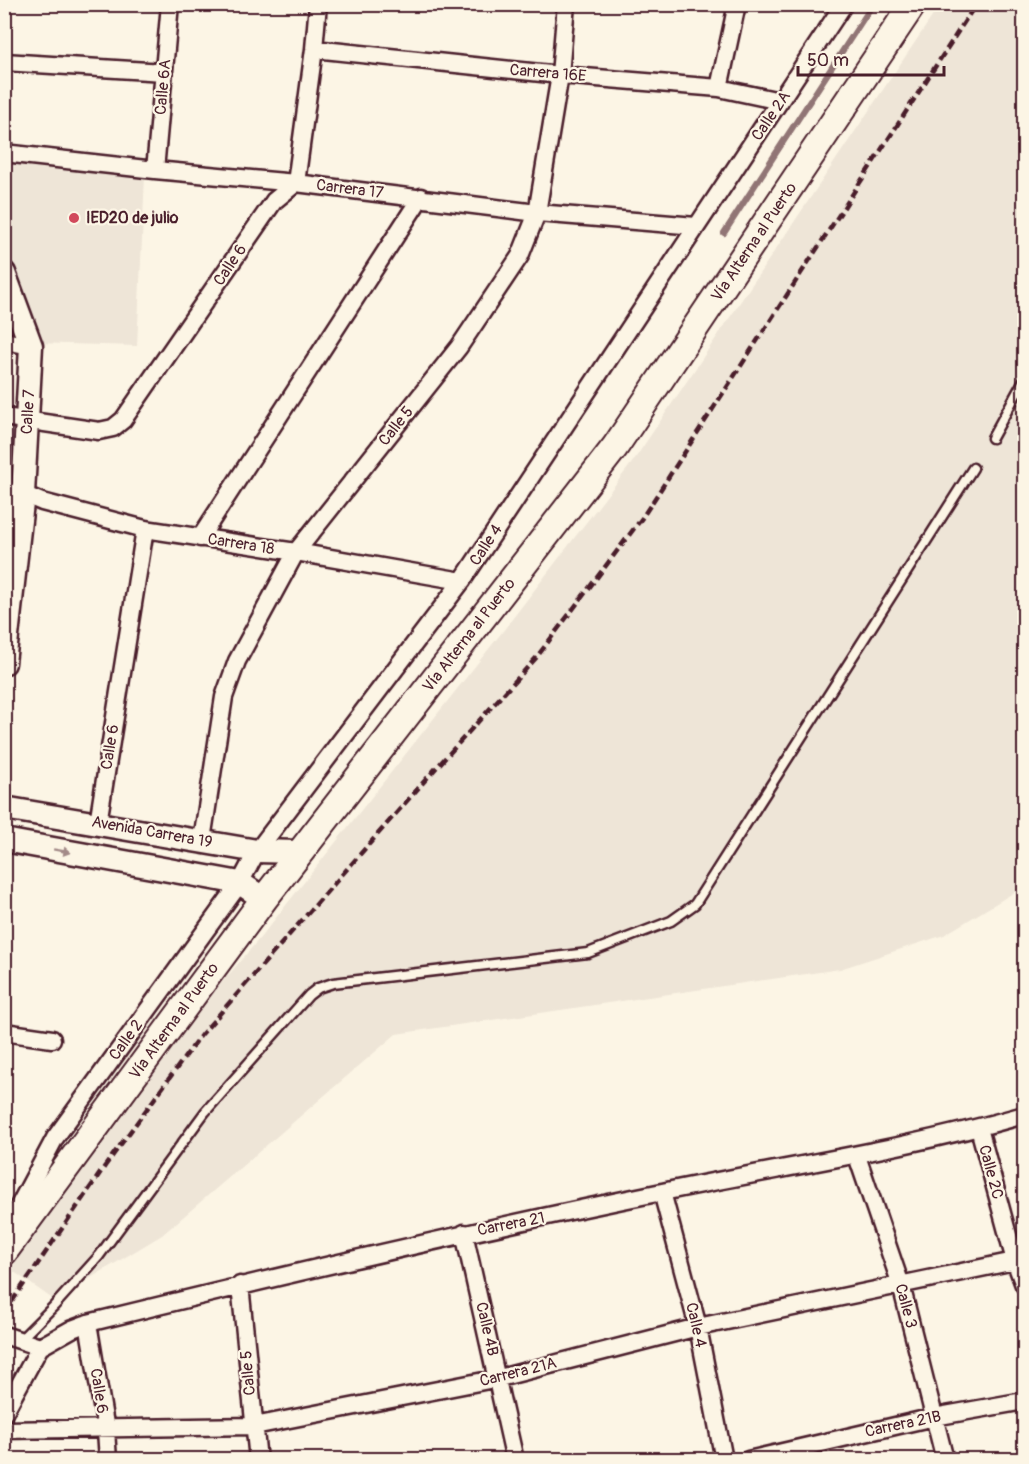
<svg xmlns="http://www.w3.org/2000/svg" width="1029" height="1464" font-family="Pangolin,sans-serif">
  <style>
    .built { fill: #eee5d7 }
    .lines { fill: none; stroke-linecap: round; stroke-linejoin: round }
    .stream { stroke: #917474; stroke-width: 6 }
    .lane-casing { stroke: #4a1f2b; stroke-width: 13 }
    .street-casing { stroke: #4a1f2b; stroke-width: 21 }
    .secondary-casing { stroke: #4a1f2b; stroke-width: 27 }
    .primary-casing { stroke: #4a1f2b; stroke-width: 30 }
    .lane { stroke: #fcf5e5; stroke-width: 8 }
    .street { stroke: #fcf5e5; stroke-width: 16 }
    .secondary { stroke: #fcf5e5; stroke-width: 22 }
    .primary { stroke: #fcf5e5; stroke-width: 26 }
    .rail { stroke: #4a1f2b; stroke-width: 4.5; stroke-dasharray: 9 4.5; stroke-linecap: butt }
    .oneway { fill: #a38a88 }
    .poi-dot { fill: #d1495b; stroke: #fcf5e5; stroke-width: 2 }
    .labels { text-anchor: middle; dominant-baseline: central; stroke-width: 4.5; stroke-linejoin: round; paint-order: stroke }
    .street-label { font-size: 16px; fill: #4a1f2b; stroke: #fcf5e5 }
    .poi-label { font-size: 16px; font-weight: bold; fill: #4a1f2b; stroke: #fcf5e5; text-anchor: start }
  </style>
  <rect width="100%" height="100%" fill="#fcf5e5"/>
  <filter id="ink" filterUnits="userSpaceOnUse"><feTurbulence type="fractalNoise" baseFrequency=".0167" numOctaves="2"/><feDisplacementMap in="SourceGraphic" scale="12" xChannelSelector="R" yChannelSelector="G"/><feConvolveMatrix kernelMatrix="1 2 1 2 8 2 1 2 1" color-interpolation-filters="sRGB"/></filter>
  <g filter="url(#ink)">
    <path class="built" d="M940,5H1024V882L1018,890L944,935L840,969L396,1034L162,1235L54,1300L10,1269L154,1062L260,938L503,631L634,460Z
      M5,159L145,176L137,346L34,343L5,260Z"/>
    <g class="lines">
      <path class="stream" d="M724,233L873,4"/>
      <g class="lane-casing">
        <path id="lane" d="M992,438L1024,380
          M19,1341L54,1306L99,1256L205,1112L309,995L318,988L333,983L588,953L671,921L695,904L973,468"/>
      </g>
      <g class="street-casing">
        <path id="street" d="M314,49L560,75L719,88L780,101
          M4,62L164,72
          M719,88L737,4
          M4,153L155,170L296,183L537,213L696,226
          M155,170L170,4
          M4,341L31,346
          M4,417L99,431L113,428L123,420L274,201L296,183L314,49L318,4
          M4,490L23,494L42,502L145,529L296,552L462,581
          M200,538L421,197
          M98,823L145,529
          M202,840L224,697L237,661L296,552L459,347L520,256L537,213L560,75L566,4
          M4,1032L52,1039
          M979,1128L1015,1261L1024,1285
          M857,1156L901,1285L945,1460
          M662,1192L698,1327L724,1460
          M464,1233L515,1460
          M4,1234L55,1138L240,883L257,851L462,581L844,4
          M240,1285L258,1460
          M88,1323L106,1430L108,1460
          M4,1335L40,1347L72,1329L88,1323C279,1276 470,1231 662,1192C783,1167 905,1149 1024,1115
          M4,1413L40,1347
          M4,1430L254,1426L499,1378L698,1327L1024,1259
          M748,1460L934,1417L1024,1401"/>
      </g>
      <g class="secondary-casing">
        <path id="secondary" d="M4,273L31,346L23,494L4,663
          M4,808L257,851L299,852
          M4,840L240,883L264,899"/>
      </g>
      <g class="primary-casing">
        <path id="primary" d="M4,1252L264,899L615,447L913,4"/>
      </g>
      <use href="#lane" class="lane"/>
      <use href="#street" class="street"/>
      <use href="#secondary" class="secondary"/>
      <use href="#primary" class="primary"/>
      <path class="rail" d="M4,1313L105,1166L201,1035L436,768L536,658L642,518L976,4"/>
    </g>
    <defs><path id="oneway-solid" d="M-6-.8H1V-3.2L6.5 0L1 3.2V.8H-6Z" transform="scale(1.5)"/></defs>
    <use class="oneway" href="#oneway-solid" transform="translate(62 851) rotate(10)"/>
  </g>
  <circle class="poi-dot" cx="74" cy="218" r="6"/>
  <g class="labels">
    <g class="street-label">
      <text transform="translate(548 73) rotate(5)">Carrera 16E</text>
      <text transform="translate(163 87) rotate(-85)">Calle 6A</text>
      <text transform="translate(771 116) rotate(-56)">Calle 2A</text>
      <text transform="translate(350 189) rotate(7)">Carrera 17</text>
      <text transform="translate(754 242) rotate(-56)">Vía Alterna al Puerto</text>
      <text transform="translate(230 265) rotate(-56)">Calle 6</text>
      <text transform="translate(28 412) rotate(-87)">Calle 7</text>
      <text transform="translate(396 426) rotate(-52)">Calle 5</text>
      <text transform="translate(241 544) rotate(9)">Carrera 18</text>
      <text transform="translate(486 545) rotate(-57)">Calle 4</text>
      <text transform="translate(469 635) rotate(-52)">Vía Alterna al Puerto</text>
      <text transform="translate(110 747) rotate(-81)">Calle 6</text>
      <text transform="translate(152 832) rotate(10)">Avenida Carrera 19</text>
      <text transform="translate(174 1021) rotate(-54)">Vía Alterna al Puerto</text>
      <text transform="translate(126 1040) rotate(-54)">Calle 2</text>
      <text transform="translate(991 1172) rotate(75)">Calle 2C</text>
      <text transform="translate(511 1224) rotate(-11)">Carrera 21</text>
      <text transform="translate(906 1306) rotate(75)">Calle 3</text>
      <text transform="translate(696 1325) rotate(77)">Calle 4</text>
      <text transform="translate(487 1329) rotate(77)">Calle 4B</text>
      <text transform="translate(518 1372) rotate(-14)">Carrera 21A</text>
      <text transform="translate(248 1373) rotate(-95)">Calle 5</text>
      <text transform="translate(99 1391) rotate(81)">Calle 6</text>
      <text transform="translate(903 1424) rotate(-12)">Carrera 21B</text>
    </g>
    <g class="poi-label">
      <text x="86" y="218">IED20 de julio</text>
    </g>
  </g>
  <rect width="1029" height="1464" fill="none" stroke="#fcf5e5" stroke-width="24"/>
  <rect x="12" y="12" width="1005" height="1440" fill="none" stroke="#4a1f2b" stroke-width="2" filter="url(#ink)"/>
  <path d="M798 66v9h146v-9" fill="none" stroke="#4a1f2b" stroke-width="3"/>
  <text x="807" y="66" font-size="18" fill="#4a1f2b" stroke="#fcf5e5" stroke-width="4.5" paint-order="stroke">50 m</text>
</svg>
